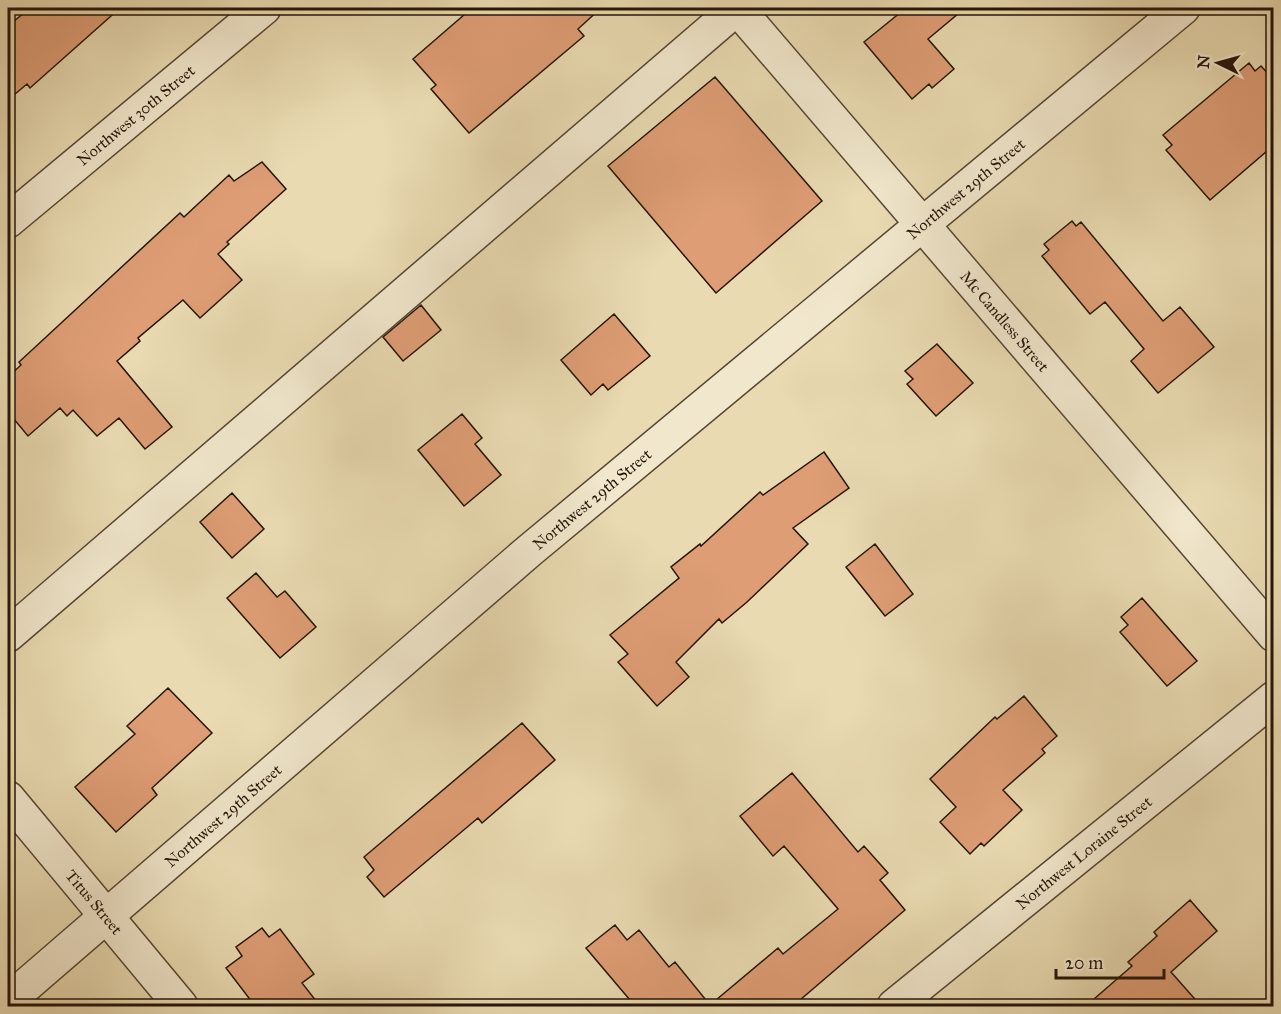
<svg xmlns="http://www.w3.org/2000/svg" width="1281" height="1014" font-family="'IM FELL Great Primer',serif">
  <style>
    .building { fill: #de9d75; stroke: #251509; stroke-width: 1.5 }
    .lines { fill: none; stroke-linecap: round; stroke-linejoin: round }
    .minor-casing { stroke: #564633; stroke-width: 36 }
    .minor { stroke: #f1e7cc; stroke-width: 33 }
    .labels { text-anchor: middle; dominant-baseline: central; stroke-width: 6; stroke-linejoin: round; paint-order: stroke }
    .street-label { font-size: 16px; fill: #251509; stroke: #f1e7cc }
  </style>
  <rect width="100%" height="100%" fill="#e9dab1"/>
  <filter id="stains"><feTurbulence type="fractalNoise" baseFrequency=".00333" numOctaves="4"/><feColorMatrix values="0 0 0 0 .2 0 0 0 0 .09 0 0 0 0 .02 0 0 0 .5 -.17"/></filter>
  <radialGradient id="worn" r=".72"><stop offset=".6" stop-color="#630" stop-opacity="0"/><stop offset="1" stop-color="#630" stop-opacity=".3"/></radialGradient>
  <path class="building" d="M30,8H120L30,88L27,84L8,100V26Z
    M472,8H601L578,29L584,36L469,133L431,89L436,85L413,59Z
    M906,8H965L928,39L954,69L932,88L929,84L912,99L864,42Z
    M1249,63L1255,71L1261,66L1274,80V145L1210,200L1166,150L1172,145L1163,135Z
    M715,77L822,201L716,293L608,166Z
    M262,162L286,189L227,242L229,244L218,254L242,280L200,318L183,300L138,338L140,341L117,361L172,427L145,449L119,418L97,436L73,410L67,416L60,408L28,436L8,412V377L21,365L19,362L180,213L184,217L229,175L234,181Z
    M1072,221L1076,226L1081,222L1163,321L1180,307L1214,347L1158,393L1131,361L1144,349L1105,302L1090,314L1042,256L1049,250L1044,244Z
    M421,305L441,330L403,361L383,337Z
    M614,314L650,356L608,390L603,384L591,395L561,360Z
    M937,344L973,383L936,416L907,384L913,379L905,371Z
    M462,414L482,438L475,444L501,475L464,506L418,450Z
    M824,452L849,488L793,528L808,544L747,602L722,623L719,619L676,662L689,677L657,706L618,662L628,654L610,635L679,578L671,567L700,544L701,546L760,492L763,495Z
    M232,493L264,529L232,558L200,522Z
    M875,544L913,594L885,616L846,567Z
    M256,573L277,597L285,591L316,627L280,658L227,598Z
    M1142,598L1197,661L1167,686L1120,632L1128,625L1121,617Z
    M168,688L212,733L152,788L157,795L116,832L75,787L135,734L127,726Z
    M1024,696L1057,736L1042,749L1045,753L1003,790L1022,810L984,846L981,843L970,854L940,822L956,807L930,779L995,717L997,719Z
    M522,723L555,760L482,823L478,818L384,897L367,877L374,870L364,857Z
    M792,773L858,852L864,846L888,873L880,880L905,910L793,1006H635L586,948L615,925L627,940L639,930L669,967L675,962L710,1005L778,948L783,954L838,909L784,846L773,856L740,816Z
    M1190,900L1217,931L1171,972L1201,1006H1086L1132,966L1128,962L1157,936L1154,932Z
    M262,928L269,937L280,929L314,974L302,983L320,1006H255L226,968L242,956L236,947Z"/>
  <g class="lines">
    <g class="minor-casing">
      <g id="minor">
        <path id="s1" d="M737,8L1274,635"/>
        <path id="s2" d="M8,221L264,8"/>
        <path d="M8,635L737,8"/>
        <path id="s3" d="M8,798L181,1006"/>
        <path id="s4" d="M8,1001L529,551L1183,8"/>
        <path id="s5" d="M894,1006L1274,698"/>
      </g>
    </g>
    <use href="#minor" class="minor"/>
  </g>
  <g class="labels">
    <g class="street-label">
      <text stroke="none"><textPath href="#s2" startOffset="166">Northwest 30th Street</textPath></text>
      <text stroke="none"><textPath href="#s4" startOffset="1256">Northwest 29th Street</textPath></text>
      <text stroke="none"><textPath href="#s1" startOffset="412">Mc Candless Street</textPath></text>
      <text stroke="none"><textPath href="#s4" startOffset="770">Northwest 29th Street</textPath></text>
      <text stroke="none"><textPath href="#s4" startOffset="284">Northwest 29th Street</textPath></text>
      <text stroke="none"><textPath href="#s5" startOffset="244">Northwest Loraine Street</textPath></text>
      <text stroke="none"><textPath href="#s3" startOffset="135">Titus Street</textPath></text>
    </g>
  </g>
  <rect width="1281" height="1014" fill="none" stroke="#e9dab1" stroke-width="30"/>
  <rect x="9" y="9" width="1263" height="996" fill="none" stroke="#251509" stroke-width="3"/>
  <rect x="15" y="15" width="1251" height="984" fill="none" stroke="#251509" stroke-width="1.5"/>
  <g transform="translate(1218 63) rotate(275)" stroke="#f1e7cc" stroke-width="4.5" paint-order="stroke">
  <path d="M0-4.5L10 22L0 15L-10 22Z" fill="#251509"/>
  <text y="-9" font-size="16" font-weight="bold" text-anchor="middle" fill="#251509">N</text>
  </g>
  <path d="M1056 969v9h108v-9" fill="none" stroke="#251509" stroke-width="3"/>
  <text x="1065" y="969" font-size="18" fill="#251509" stroke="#f1e7cc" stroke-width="4.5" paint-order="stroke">20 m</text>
  <rect width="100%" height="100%" filter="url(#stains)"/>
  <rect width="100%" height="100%" fill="url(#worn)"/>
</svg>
